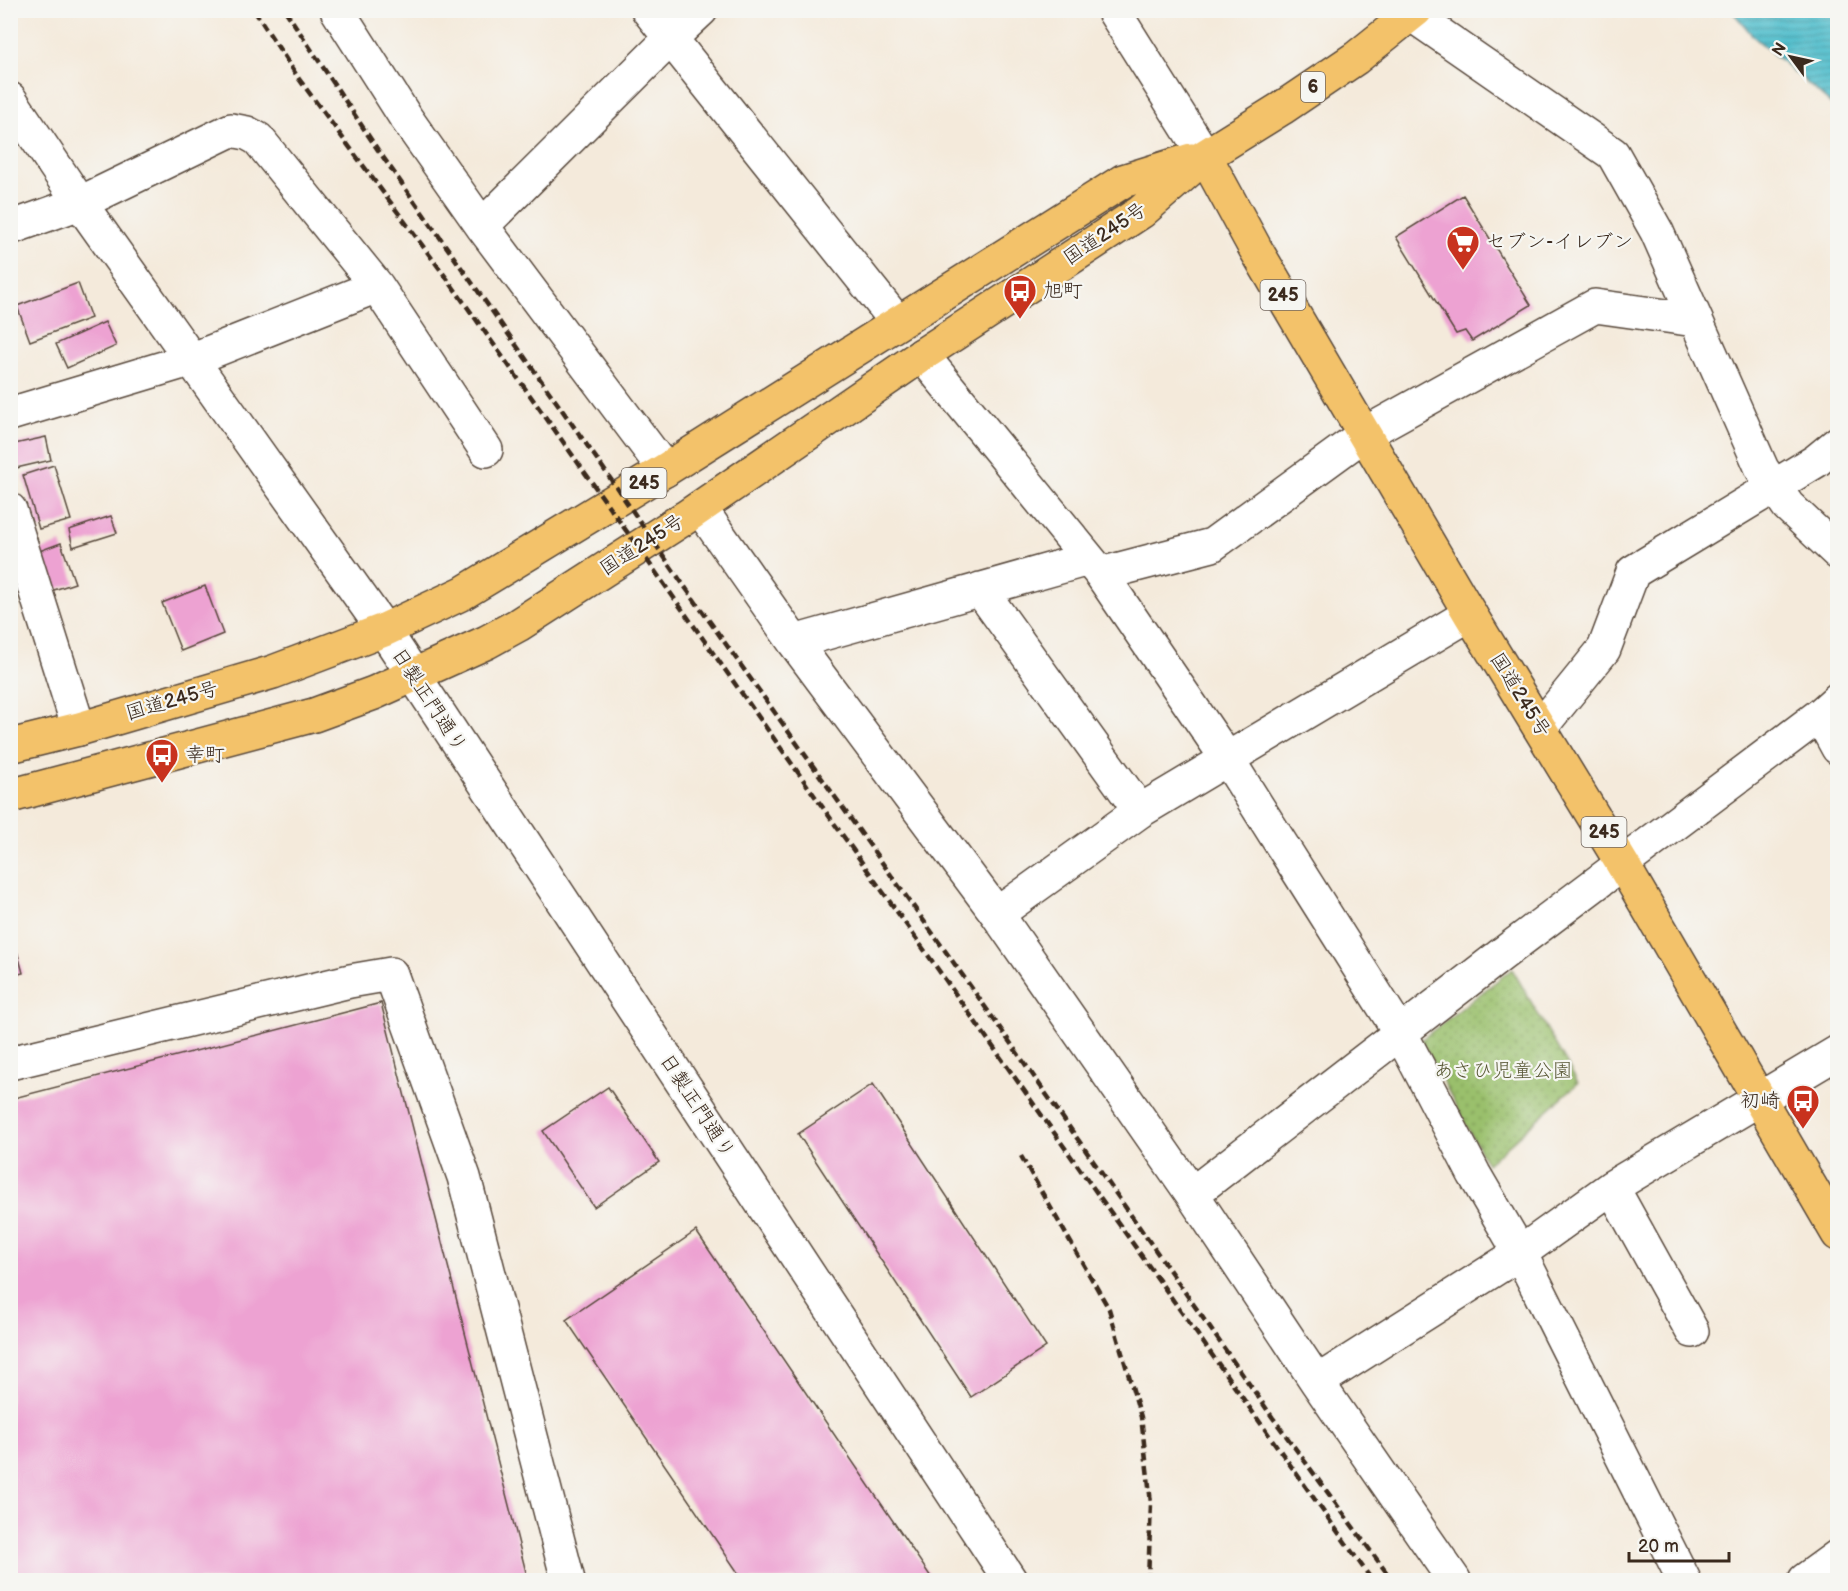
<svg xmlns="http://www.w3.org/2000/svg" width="1848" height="1591" font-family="'Balsamiq Sans','Klee One',sans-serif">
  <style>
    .park { fill: url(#park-dots); stroke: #6a7545; stroke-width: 1.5 }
    .water { fill: url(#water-rules); stroke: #487576; stroke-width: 1.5 }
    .building { fill: #eda2d2 }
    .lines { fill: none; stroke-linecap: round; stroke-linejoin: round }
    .minor-casing { stroke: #57473a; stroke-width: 36 }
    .highway-casing { stroke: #57473a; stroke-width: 36 }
    .minor { stroke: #fff; stroke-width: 33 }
    .highway { stroke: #f3c26a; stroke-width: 33 }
    .rail { stroke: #3b2a1e; stroke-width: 4.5; stroke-dasharray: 9 4.5; stroke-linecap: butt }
    .labels { text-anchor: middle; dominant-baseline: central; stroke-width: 4.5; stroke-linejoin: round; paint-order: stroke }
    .shield { fill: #f6f6f2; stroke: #73675e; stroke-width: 1.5 }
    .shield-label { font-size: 18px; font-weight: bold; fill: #3b2a1e }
    .street-label { font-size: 20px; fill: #3b2a1e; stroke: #f6f6f2 }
    .poi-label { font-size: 20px; fill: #3b2a1e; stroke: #f6f6f2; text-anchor: start }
    .park-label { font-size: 20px; fill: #585735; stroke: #f6f6f2 }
  </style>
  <defs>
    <pattern id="park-dots" width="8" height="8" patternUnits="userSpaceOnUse" patternTransform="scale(1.5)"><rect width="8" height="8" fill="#9ac06c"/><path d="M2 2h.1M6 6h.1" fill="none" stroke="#7f9c58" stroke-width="1.8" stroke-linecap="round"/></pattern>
    <pattern id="water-rules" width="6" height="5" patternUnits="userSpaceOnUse" patternTransform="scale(1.5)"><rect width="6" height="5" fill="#54c0ce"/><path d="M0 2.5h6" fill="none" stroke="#479ca7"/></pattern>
  </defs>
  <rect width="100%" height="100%" fill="#f6f6f2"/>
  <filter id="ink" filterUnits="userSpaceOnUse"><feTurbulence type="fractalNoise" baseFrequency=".0167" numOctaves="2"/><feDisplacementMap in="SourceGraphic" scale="12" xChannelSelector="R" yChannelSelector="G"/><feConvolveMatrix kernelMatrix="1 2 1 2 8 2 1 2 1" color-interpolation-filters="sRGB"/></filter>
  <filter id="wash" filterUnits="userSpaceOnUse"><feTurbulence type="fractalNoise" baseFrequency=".008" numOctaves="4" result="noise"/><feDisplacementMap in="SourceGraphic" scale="24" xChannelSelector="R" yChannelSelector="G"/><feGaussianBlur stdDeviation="1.35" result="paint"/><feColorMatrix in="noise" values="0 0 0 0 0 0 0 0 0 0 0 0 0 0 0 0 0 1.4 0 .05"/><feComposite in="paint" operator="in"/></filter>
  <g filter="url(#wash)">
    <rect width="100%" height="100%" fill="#f4eadb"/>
    <path class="park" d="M1512,969L1578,1083L1487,1164L1421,1040Z"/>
    <path class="water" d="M1732,11H1837V109L1754,37Z"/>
    <g id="blocks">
      <path class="building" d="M1463,195L1531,305L1472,341L1465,331L1456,334L1396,237Z
        M78,283L91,318L30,341L17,306Z
        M105,322L116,346L67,368L56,344Z
        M46,437L51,460L12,469L10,445Z
        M54,465L71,520L39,529L23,475Z
        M111,516L117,533L73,547L69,530Z
        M61,543L75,583L48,592L34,553Z
        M205,586L223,634L181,651L162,603Z
        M10,925L23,973L10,976Z
        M381,1003L528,1580H10V1099Z
        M873,1084L1046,1347L971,1397L798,1134Z
        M608,1087L659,1162L594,1207L543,1131Z
        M696,1231L933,1580H743L566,1320Z"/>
    </g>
  </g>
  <g filter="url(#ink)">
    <use href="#blocks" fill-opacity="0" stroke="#57473a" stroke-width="1.5"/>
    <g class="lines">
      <g class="minor-casing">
        <path id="minor" d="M337,10L406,118L482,226L665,470
          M648,10L897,322
          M1113,10L1205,156
          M1408,10L1412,15L1613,154L1657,232L1762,469L1788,506L1838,553
          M10,99L80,203L384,630L1010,1580
          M482,226L670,39L701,10
          M10,228L80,203L231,130L247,133L258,139L377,286L486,450
          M922,355L1101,574L1228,760L1401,1034L1474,1174L1520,1253L1684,1580
          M10,414L193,359L377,286
          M700,508L794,642L997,914L1192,1194L1317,1382L1454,1580
          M10,510L79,729
          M1101,574L1212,545L1366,433L1595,306L1695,320
          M980,589L1140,811
          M794,642L1088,559
          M1820,715L1838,748
          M1540,728L1604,649L1633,572L1816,461L1838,443
          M997,914L1140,811L1470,614
          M10,1063L350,981L391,974L464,1177L568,1580
          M1612,1187L1692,1331
          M1192,1194L1501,955L1820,715L1838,699
          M1317,1382L1520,1253L1612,1187L1838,1052
          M1805,1580L1838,1556"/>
      </g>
      <g class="highway-casing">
        <path id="highway" d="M1205,156L1255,248L1470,614L1623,865L1838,1234
          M10,746L79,729L273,672L384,630L463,593L665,470L1123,181L1191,160
          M10,796L314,715L374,693L487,642L518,625L686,517L922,355L1141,212L1205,156L1282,108L1356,58L1416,10"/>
      </g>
      <use href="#minor" class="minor"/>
      <use href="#highway" class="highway"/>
      <path class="rail" d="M254,10L299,79L448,280L1372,1580
        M285,10L378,150L601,465L680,580L981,1001L1273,1418L1392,1580
        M1021,1156L1109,1309L1141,1417L1151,1503L1148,1580"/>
    </g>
  </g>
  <defs>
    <g id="supermarket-pin" transform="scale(1.725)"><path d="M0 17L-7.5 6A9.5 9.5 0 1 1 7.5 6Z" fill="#c8321e" stroke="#f6f6f2"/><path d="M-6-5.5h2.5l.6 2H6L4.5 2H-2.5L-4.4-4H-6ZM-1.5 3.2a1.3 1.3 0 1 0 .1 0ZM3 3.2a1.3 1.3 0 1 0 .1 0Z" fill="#fff"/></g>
    <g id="bus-pin" transform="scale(1.725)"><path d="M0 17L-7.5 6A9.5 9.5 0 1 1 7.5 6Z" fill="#c8321e" stroke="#f6f6f2"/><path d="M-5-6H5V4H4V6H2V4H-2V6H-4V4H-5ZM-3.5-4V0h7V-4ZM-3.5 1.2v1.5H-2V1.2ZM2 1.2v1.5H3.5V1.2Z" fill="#fff"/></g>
  </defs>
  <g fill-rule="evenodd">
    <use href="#supermarket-pin" x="1463" y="242"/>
    <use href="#bus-pin" x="1020" y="291"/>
    <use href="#bus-pin" x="162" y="755"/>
    <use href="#bus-pin" x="1803" y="1101"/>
  </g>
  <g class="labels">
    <g class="shield">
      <rect x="1301" y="72" width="24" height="30" rx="4.5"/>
      <rect x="1260.5" y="280" width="45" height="30" rx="4.5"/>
      <rect x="621.5" y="468" width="45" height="30" rx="4.5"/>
      <rect x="1581.5" y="817" width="45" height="30" rx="4.5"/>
    </g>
    <g class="shield-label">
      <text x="1313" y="87">6</text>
      <text x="1283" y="295">245</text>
      <text x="644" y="483">245</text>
      <text x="1604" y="832">245</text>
    </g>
    <g class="street-label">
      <text transform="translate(1105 234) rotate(-34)">国道245号</text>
      <text transform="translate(642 545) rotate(-33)">国道245号</text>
      <text transform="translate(1520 695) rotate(58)">国道245号</text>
      <text transform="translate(429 700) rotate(57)">日製正門通り</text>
      <text transform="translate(172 701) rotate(-16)">国道245号</text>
      <text transform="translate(697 1106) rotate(57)">日製正門通り</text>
    </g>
    <g class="poi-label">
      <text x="1486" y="242">セブン-イレブン</text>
      <text x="1043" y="291">旭町</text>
      <text x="185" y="755">幸町</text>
      <text x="1780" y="1101" text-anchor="end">初崎</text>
    </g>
    <g class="park-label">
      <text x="1503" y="1071">あさひ児童公園</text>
    </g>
  </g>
  <rect width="1848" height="1591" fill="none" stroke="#f6f6f2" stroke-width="36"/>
  <g transform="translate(1791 57) rotate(303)" stroke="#f6f6f2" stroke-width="4.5" paint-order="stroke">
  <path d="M0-4.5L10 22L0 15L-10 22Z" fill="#3b2a1e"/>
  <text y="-9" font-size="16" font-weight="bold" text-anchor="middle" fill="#3b2a1e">N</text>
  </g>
  <path d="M1629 1552v9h100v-9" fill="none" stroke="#3b2a1e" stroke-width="3"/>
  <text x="1638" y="1552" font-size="18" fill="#3b2a1e" stroke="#f6f6f2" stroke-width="4.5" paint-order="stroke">20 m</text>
</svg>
